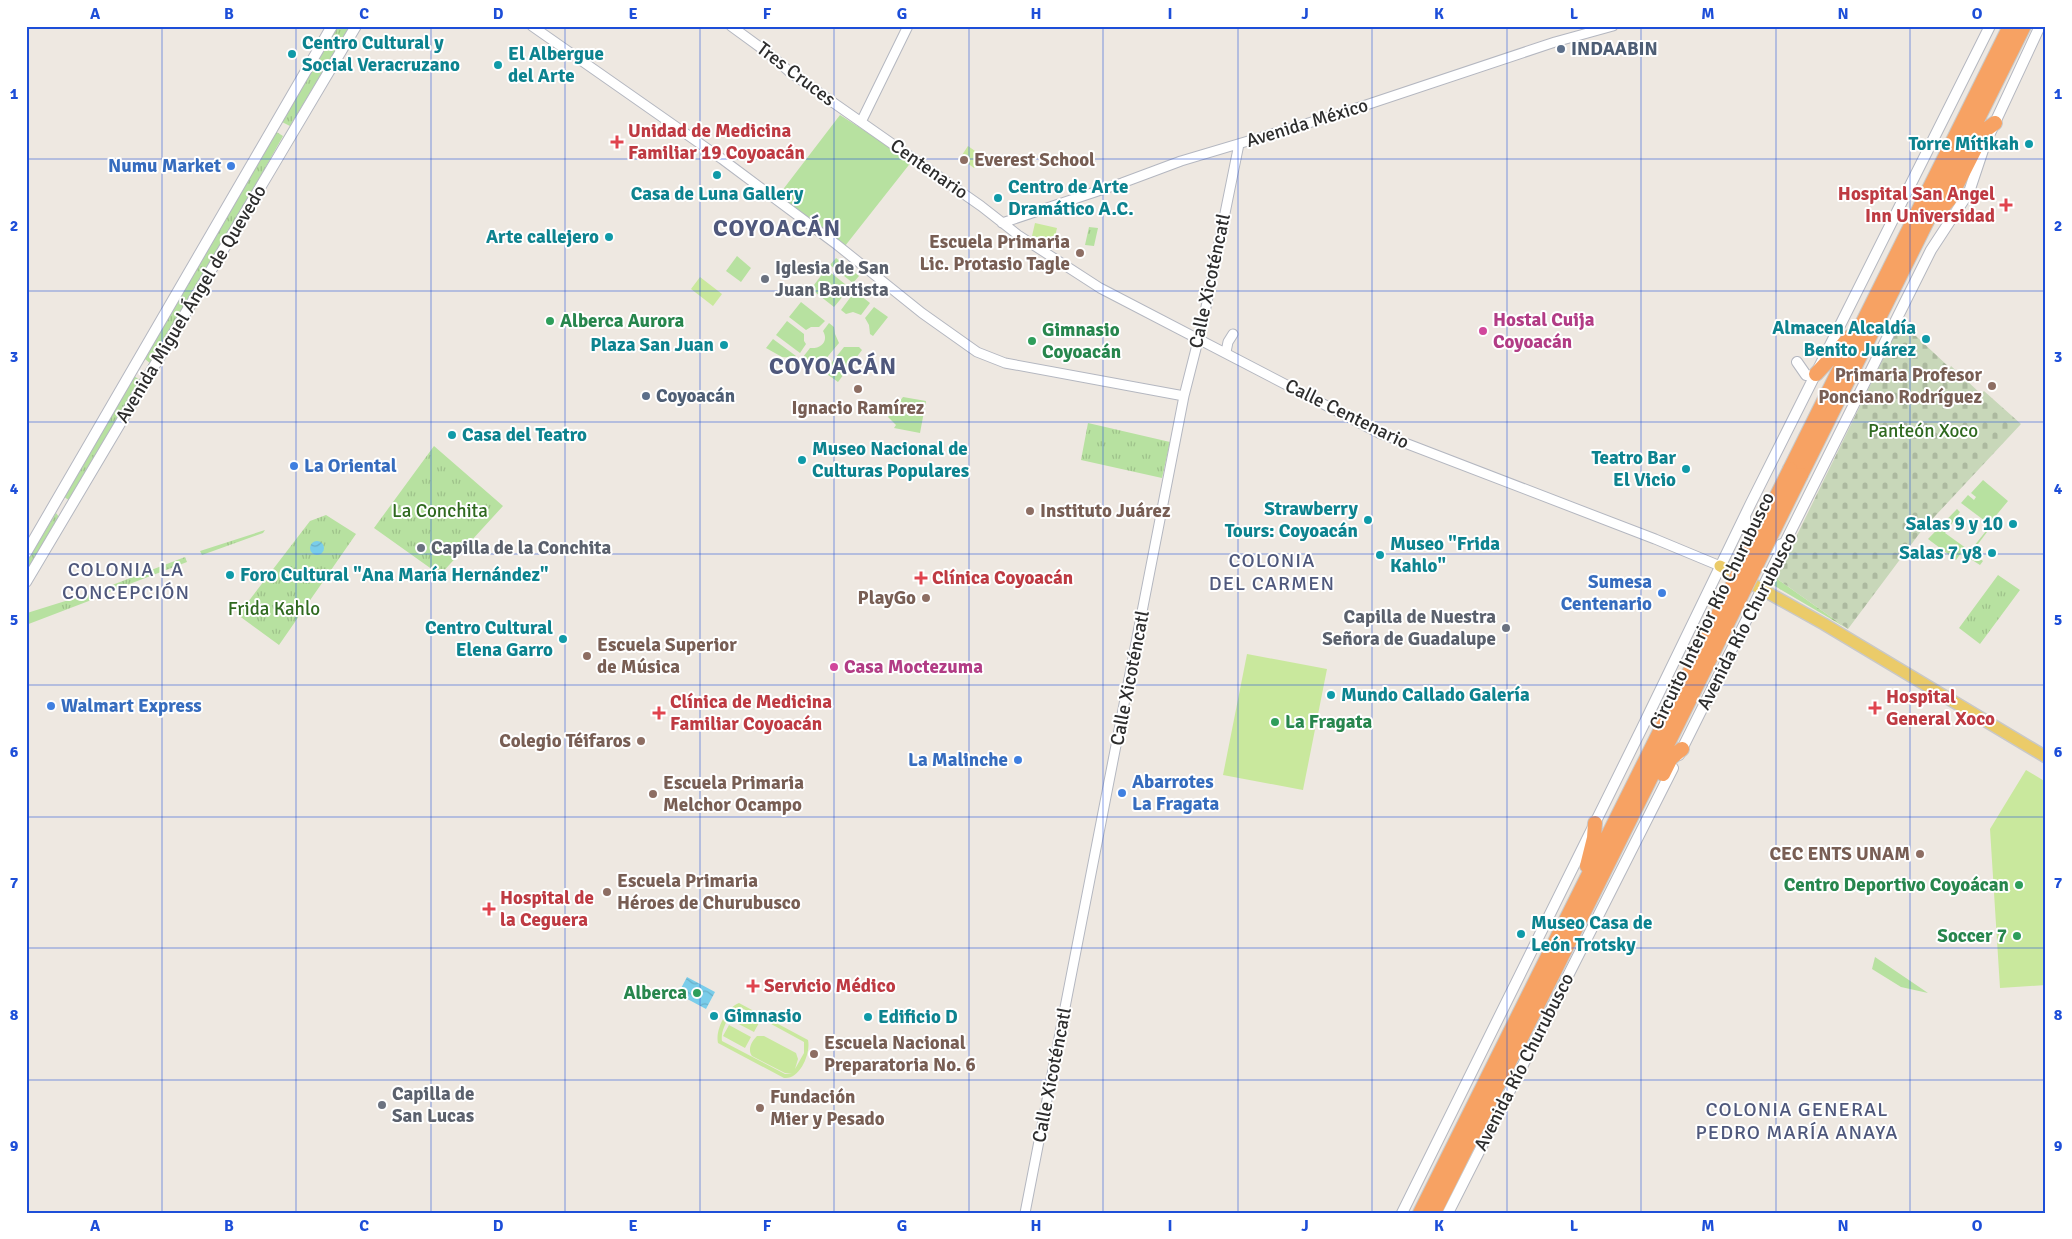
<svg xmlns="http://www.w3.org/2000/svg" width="2072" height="1239" font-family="Signika,sans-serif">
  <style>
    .grass { fill: url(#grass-tufts) }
    .forest { fill: url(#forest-firs) }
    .cemetery { fill: url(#cemetery-stones) }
    .garden { fill: #b7e1a0 }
    .pitch { fill: #c9e89d; fill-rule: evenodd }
    .water { fill: url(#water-waves) }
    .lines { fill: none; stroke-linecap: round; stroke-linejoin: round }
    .tertiary-casing { stroke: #b4b7c0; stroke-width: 11 }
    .secondary-casing { stroke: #b4b7c0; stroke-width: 12 }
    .primary-casing { stroke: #c8c8c8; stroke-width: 14 }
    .motorway-casing { stroke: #c8c8c8; stroke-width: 16 }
    .tertiary { stroke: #fff; stroke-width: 9 }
    .secondary { stroke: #fff; stroke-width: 10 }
    .primary { stroke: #ebcb69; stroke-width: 11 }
    .motorway { stroke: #f7a263; stroke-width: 14 }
    .motorway-bridge-casing { stroke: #c8c8c8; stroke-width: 16; stroke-linecap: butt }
    .motorway-bridge { stroke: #f7a263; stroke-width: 14 }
    .grid { fill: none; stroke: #1d4ed8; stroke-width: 1; stroke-opacity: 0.55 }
    .service-dot { fill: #5c6f8a; stroke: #fff; stroke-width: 2 }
    .culture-dot { fill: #0f9aa8; stroke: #fff; stroke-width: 2 }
    .health-dot { fill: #e0444e; stroke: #fff; stroke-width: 2 }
    .education-dot { fill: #8d6e63; stroke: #fff; stroke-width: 2 }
    .shop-dot { fill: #3f7fe0; stroke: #fff; stroke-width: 2 }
    .worship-dot { fill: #6b7280; stroke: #fff; stroke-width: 2 }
    .leisure-dot { fill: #2e9e5b; stroke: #fff; stroke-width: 2 }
    .hotel-dot { fill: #d1479c; stroke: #fff; stroke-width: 2 }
    .labels { text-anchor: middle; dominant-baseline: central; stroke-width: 4; stroke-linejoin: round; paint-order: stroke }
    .culture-label { font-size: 19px; font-weight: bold; fill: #0d838f; stroke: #fff; text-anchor: start }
    .service-label { font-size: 19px; font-weight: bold; fill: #4e5e75; stroke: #fff; text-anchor: start }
    .street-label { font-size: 19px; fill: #2d2d2d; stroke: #fff }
    .health-label { font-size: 19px; font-weight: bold; fill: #be3a42; stroke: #fff; text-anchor: start }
    .education-label { font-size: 19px; font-weight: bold; fill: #785e54; stroke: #fff; text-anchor: start }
    .shop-label { font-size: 19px; font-weight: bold; fill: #366cbe; stroke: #fff; text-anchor: end }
    .worship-label { font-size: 19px; font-weight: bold; fill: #5b616d; stroke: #fff; text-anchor: start }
    .hotel-label { font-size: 19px; font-weight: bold; fill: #b23c85; stroke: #fff; text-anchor: start }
    .leisure-label { font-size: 19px; font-weight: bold; fill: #27864d; stroke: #fff; text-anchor: start }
    .park-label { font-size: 19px; fill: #2f691f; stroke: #fff }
    .neighbourhood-label { font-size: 20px; letter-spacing: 1px; fill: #4f587c; stroke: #fff }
    .district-label { font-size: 24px; font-weight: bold; letter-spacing: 1px; fill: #4f587c; stroke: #fff }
    .neatline { fill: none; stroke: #1d4ed8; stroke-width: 2 }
    .grid-label { font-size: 16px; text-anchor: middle; font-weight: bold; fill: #1d4ed8 }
  </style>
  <defs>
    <pattern id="grass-tufts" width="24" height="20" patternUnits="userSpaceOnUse" patternTransform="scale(1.25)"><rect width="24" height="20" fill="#b7e1a0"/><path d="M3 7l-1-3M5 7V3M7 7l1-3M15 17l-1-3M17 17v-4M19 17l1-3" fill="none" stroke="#9ec18a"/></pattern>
    <pattern id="forest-firs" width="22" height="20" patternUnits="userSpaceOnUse" patternTransform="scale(1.25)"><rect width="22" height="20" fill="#b7e1a0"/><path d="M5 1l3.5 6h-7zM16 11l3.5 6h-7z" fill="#9ec18a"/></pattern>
    <pattern id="cemetery-stones" width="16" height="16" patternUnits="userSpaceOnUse" patternTransform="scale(1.25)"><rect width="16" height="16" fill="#c8d7b9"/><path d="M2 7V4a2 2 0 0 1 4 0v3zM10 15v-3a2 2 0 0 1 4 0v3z" fill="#acb99f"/></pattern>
    <pattern id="water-waves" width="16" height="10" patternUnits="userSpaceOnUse" patternTransform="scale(1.25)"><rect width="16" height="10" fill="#7acdea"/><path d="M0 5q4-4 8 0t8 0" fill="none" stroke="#6ab0c9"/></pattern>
  </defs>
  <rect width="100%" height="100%" fill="#eee8e1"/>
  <path class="grass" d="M337,26H350L290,126L280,121Z
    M275,131L283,136L224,242L151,364L145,359Z
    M1089,227L1098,228L1094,246L1085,245Z
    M134,376L141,381L70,501L63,496Z
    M1088,423L1170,442L1162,478L1081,460Z
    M434,446L503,506L440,575L374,528Z
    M56,513L59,517L26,575V563Z
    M326,515L356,534L279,645L238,615L310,521Z
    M265,530L263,533L202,555L200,551Z
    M185,557L187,562L106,593L107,587Z
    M1998,575L2020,590L1980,644L1959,628Z
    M91,593L94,599L26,625L27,613Z"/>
  <path class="forest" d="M1776,578L1848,629L1773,585Z"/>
  <path class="cemetery" d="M1901,322L1950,368L1951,366L1981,394L1984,391L2021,424L1922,530L1848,629L1776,578Z"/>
  <path class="garden" d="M840,115L912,161L845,246L778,196Z
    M737,256L751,268L741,282L726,271Z
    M836,258L859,276L853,283L830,265Z
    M826,269L850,288L834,307L811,289Z
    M855,291L870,303L861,315L853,312L846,314L841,310Z
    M801,302L825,321L819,327H811L806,330L789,317Z
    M874,307L888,317L873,336L870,334L869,325L865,318Z
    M787,321L804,334V341L806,344L800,353L776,335Z
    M829,323L834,327L835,334L839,343L819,367L803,357L810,348C821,349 829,341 823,331Z
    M773,339L796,356L794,358L782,357L766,348Z
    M844,347H859L862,350L838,382L824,372Z
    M903,397L926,401L920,433L894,428L896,425L888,417Z
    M1983,480L2008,501L1989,524L1961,503L1968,495L1974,500L1976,497L1971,493Z
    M1957,509L1960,512L1945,533L1970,551L1986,531L1987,532L1972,552L1983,561L1980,565L1961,553L1956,560L1928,539Z
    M1875,957L1928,993L1901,987L1872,969Z"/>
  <path class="pitch" d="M968,146L982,156L974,168L960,158Z
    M1035,223L1057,228L1054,241L1032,236Z
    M700,277L722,294L713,306L691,289Z
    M1247,654L1327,669L1303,790L1223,775Z
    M2026,770L2046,782V985L2000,988L1990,829Z
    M739,1003L808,1040C811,1053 800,1080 784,1078L718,1043C715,1030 726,1008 739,1003ZM740,1007L804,1042V1053L795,1069L798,1059L796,1053L764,1036H757C752,1041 747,1049 752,1056L785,1073H792L785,1074L722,1041C720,1030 730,1012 740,1007Z
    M737,1009L760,1021L754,1032L731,1020Z
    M729,1025L751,1037L745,1048L723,1036Z"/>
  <path class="water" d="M310 548a7 7 0 1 1 14 0a7 7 0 1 1-14 0Z
    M687,977L715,992L706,1009L678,994Z"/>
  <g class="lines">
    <g class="tertiary-casing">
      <path id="tertiary" d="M532,26L722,159L836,244L922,313L977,352L1005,363L1184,396
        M731,26L768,53L791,73L981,206L1018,235L1100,288L1379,433L1655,539L1720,566
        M861,122L908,26
        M1002,223L1122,183L1181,161L1342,113L1555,42L1613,26
        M1226,352L1228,342L1233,334
        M1025,1213L1184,396L1204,317L1239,144"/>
    </g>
    <g class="secondary-casing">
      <path id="secondary" d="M1797,362L1806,375L1813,376L1816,374
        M1745,517C1747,536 1750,545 1770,549L1787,542
        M26,553L332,26
        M26,582L356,26
        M1679,755L1931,250L1969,192L1985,144L2040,26
        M1402,1213L1642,728L1751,503L1990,26
        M1448,1213L1673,768"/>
    </g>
    <g class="primary-casing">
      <path id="primary" d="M1720,566L1824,624L2046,757"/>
    </g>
    <g class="motorway-casing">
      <path id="motorway" d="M1937,213L1949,200L1984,131L1995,123
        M1816,374L1851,336
        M1790,469L2010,26
        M1801,475L2024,26
        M1663,774L1671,758L1682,749
        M1587,866L1594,838L1595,823
        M1420,1213L1683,685
        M1434,1213L1694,691"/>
    </g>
    <use href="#tertiary" class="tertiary"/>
    <use href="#secondary" class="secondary"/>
    <use href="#primary" class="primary"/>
    <use href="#motorway" class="motorway"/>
    <g class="motorway-bridge-casing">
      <path id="motorway-bridge" d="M1683,685L1790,469
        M1694,691L1801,475"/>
    </g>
    <use href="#motorway-bridge" class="motorway-bridge"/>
  </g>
  <path class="grid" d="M162,26V1213M296,26V1213M431,26V1213M565,26V1213M700,26V1213M834,26V1213M969,26V1213M1103,26V1213M1238,26V1213M1372,26V1213M1507,26V1213M1641,26V1213M1776,26V1213M1910,26V1213M26,159H2046M26,291H2046M26,422H2046M26,554H2046M26,685H2046M26,817H2046M26,948H2046M26,1080H2046"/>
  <g class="service-dot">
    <circle cx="1561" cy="49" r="5"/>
    <circle cx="646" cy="396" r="5"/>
  </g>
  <g class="culture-dot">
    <circle cx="292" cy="54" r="5"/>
    <circle cx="498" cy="65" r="5"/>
    <circle cx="2029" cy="144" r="5"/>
    <circle cx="717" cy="175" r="5"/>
    <circle cx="998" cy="198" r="5"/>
    <circle cx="609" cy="237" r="5"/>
    <circle cx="1926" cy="339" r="5"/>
    <circle cx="724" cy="345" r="5"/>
    <circle cx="452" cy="435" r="5"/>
    <circle cx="802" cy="460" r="5"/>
    <circle cx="1686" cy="469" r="5"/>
    <circle cx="1368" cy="520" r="5"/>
    <circle cx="2013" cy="524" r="5"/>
    <circle cx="1992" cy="553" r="5"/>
    <circle cx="1380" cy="555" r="5"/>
    <circle cx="230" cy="575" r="5"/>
    <circle cx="563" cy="639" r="5"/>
    <circle cx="1331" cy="695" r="5"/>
    <circle cx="1521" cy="934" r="5"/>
    <circle cx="714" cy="1016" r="5"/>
    <circle cx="868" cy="1017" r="5"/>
  </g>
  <g class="health-dot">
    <path d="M614.5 134.5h5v5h5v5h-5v5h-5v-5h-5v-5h5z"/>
    <path d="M2003.5 197.5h5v5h5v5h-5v5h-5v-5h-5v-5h5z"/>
    <path d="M918.5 570.5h5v5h5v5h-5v5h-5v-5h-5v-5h5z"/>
    <path d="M1872.5 700.5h5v5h5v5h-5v5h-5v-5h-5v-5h5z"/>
    <path d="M656.5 705.5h5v5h5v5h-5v5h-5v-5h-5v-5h5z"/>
    <path d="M486.5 901.5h5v5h5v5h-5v5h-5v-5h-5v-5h5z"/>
    <path d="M750.5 978.5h5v5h5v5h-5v5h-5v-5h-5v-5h5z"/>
  </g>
  <g class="education-dot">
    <circle cx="964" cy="160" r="5"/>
    <circle cx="1080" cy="253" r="5"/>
    <circle cx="1992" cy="386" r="5"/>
    <circle cx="858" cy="389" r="5"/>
    <circle cx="1030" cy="511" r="5"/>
    <circle cx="926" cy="598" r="5"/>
    <circle cx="587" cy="656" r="5"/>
    <circle cx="641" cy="741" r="5"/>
    <circle cx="653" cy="794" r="5"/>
    <circle cx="1920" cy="854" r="5"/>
    <circle cx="607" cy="892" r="5"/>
    <circle cx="814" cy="1054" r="5"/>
    <circle cx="760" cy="1108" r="5"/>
  </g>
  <g class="shop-dot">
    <circle cx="231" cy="166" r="5"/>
    <circle cx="294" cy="466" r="5"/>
    <circle cx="1662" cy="593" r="5"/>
    <circle cx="51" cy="706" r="5"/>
    <circle cx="1018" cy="760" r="5"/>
    <circle cx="1122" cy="793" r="5"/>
  </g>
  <g class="worship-dot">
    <circle cx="765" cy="279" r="5"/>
    <circle cx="421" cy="548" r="5"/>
    <circle cx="1506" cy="628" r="5"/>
    <circle cx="382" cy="1105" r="5"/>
  </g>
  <g class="leisure-dot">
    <circle cx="550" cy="321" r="5"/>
    <circle cx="1032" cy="341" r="5"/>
    <circle cx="1275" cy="722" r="5"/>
    <circle cx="2019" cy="885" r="5"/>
    <circle cx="2017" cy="936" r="5"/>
    <circle cx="697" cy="993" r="5"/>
  </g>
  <g class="hotel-dot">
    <circle cx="1483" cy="331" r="5"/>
    <circle cx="834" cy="667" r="5"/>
  </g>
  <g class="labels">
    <g class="culture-label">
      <text x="302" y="43">Centro Cultural y<tspan x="302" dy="22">Social Veracruzano</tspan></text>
      <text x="508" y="54">El Albergue<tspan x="508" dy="22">del Arte</tspan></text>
      <text x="2019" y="144" text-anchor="end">Torre Mítikah</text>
      <text x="1008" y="187">Centro de Arte<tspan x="1008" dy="22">Dramático A.C.</tspan></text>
      <text x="717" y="194" text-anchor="middle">Casa de Luna Gallery</text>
      <text x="599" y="237" text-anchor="end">Arte callejero</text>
      <text x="1916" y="328" text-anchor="end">Almacen Alcaldía<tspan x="1916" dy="22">Benito Juárez</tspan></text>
      <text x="714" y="345" text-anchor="end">Plaza San Juan</text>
      <text x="462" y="435">Casa del Teatro</text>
      <text x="812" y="449">Museo Nacional de<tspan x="812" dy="22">Culturas Populares</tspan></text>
      <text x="1676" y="458" text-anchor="end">Teatro Bar<tspan x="1676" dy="22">El Vicio</tspan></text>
      <text x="1358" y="509" text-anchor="end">Strawberry<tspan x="1358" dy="22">Tours: Coyoacán</tspan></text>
      <text x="2003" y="524" text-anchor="end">Salas 9 y 10</text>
      <text x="1390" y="544">Museo "Frida<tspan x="1390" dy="22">Kahlo"</tspan></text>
      <text x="1982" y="553" text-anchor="end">Salas 7 y8</text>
      <text x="240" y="575">Foro Cultural "Ana María Hernández"</text>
      <text x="553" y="628" text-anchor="end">Centro Cultural<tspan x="553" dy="22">Elena Garro</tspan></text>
      <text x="1341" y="695">Mundo Callado Galería</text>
      <text x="1531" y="923">Museo Casa de<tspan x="1531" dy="22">León Trotsky</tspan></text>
      <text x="724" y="1016">Gimnasio</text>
      <text x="878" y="1017">Edificio D</text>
    </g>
    <g class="service-label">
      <text x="1571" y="49">INDAABIN</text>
      <text x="656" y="396">Coyoacán</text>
    </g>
    <g class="street-label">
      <text transform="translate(796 74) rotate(37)">Tres Cruces</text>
      <text transform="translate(1307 123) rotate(-17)">Avenida México</text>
      <text transform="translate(929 169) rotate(35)">Centenario</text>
      <text transform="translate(1210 281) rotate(-78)">Calle Xicoténcatl</text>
      <text transform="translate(191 304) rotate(-59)">Avenida Miguel Ángel de Quevedo</text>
      <text transform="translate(1347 414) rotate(26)">Calle Centenario</text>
      <text transform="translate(1712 611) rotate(-64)">Circuito Interior Río Churubusco</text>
      <text transform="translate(1747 621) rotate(-63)">Avenida Río Churubusco</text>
      <text transform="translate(1130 678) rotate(-79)">Calle Xicoténcatl</text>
      <text transform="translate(1524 1062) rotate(-63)">Avenida Río Churubusco</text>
      <text transform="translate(1052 1075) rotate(-79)">Calle Xicoténcatl</text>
    </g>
    <g class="health-label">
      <text x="628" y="131">Unidad de Medicina<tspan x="628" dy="22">Familiar 19 Coyoacán</tspan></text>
      <text x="1995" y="194" text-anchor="end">Hospital San Angel<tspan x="1995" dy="22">Inn Universidad</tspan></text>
      <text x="932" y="578">Clínica Coyoacán</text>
      <text x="1886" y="697">Hospital<tspan x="1886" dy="22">General Xoco</tspan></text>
      <text x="670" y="702">Clínica de Medicina<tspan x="670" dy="22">Familiar Coyoacán</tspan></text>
      <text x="500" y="898">Hospital de<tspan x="500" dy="22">la Ceguera</tspan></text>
      <text x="764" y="986">Servicio Médico</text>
    </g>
    <g class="education-label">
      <text x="974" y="160">Everest School</text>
      <text x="1070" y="242" text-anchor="end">Escuela Primaria<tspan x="1070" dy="22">Lic. Protasio Tagle</tspan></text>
      <text x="1982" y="375" text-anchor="end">Primaria Profesor<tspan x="1982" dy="22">Ponciano Rodríguez</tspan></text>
      <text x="858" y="408" text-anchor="middle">Ignacio Ramírez</text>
      <text x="1040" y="511">Instituto Juárez</text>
      <text x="916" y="598" text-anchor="end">PlayGo</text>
      <text x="597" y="645">Escuela Superior<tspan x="597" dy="22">de Música</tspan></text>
      <text x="631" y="741" text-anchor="end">Colegio Téifaros</text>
      <text x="663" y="783">Escuela Primaria<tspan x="663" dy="22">Melchor Ocampo</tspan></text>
      <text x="1910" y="854" text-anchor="end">CEC ENTS UNAM</text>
      <text x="617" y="881">Escuela Primaria<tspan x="617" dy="22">Héroes de Churubusco</tspan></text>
      <text x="824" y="1043">Escuela Nacional<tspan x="824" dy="22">Preparatoria No. 6</tspan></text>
      <text x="770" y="1097">Fundación<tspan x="770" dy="22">Mier y Pesado</tspan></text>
    </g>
    <g class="shop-label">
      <text x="221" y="166">Numu Market</text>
      <text x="304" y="466" text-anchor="start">La Oriental</text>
      <text x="1652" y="582">Sumesa<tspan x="1652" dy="22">Centenario</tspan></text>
      <text x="61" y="706" text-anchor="start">Walmart Express</text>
      <text x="1008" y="760">La Malinche</text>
      <text x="1132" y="782" text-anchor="start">Abarrotes<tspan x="1132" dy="22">La Fragata</tspan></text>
    </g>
    <g class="worship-label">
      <text x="775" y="268">Iglesia de San<tspan x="775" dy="22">Juan Bautista</tspan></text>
      <text x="431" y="548">Capilla de la Conchita</text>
      <text x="1496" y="617" text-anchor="end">Capilla de Nuestra<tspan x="1496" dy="22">Señora de Guadalupe</tspan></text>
      <text x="392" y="1094">Capilla de<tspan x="392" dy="22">San Lucas</tspan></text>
    </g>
    <g class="hotel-label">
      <text x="1493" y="320">Hostal Cuija<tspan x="1493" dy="22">Coyoacán</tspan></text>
      <text x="844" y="667">Casa Moctezuma</text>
    </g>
    <g class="leisure-label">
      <text x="560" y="321">Alberca Aurora</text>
      <text x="1042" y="330">Gimnasio<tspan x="1042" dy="22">Coyoacán</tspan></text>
      <text x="1285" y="722">La Fragata</text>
      <text x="2009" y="885" text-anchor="end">Centro Deportivo Coyoácan</text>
      <text x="2007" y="936" text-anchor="end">Soccer 7</text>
      <text x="687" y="993" text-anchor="end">Alberca</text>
    </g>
    <g class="park-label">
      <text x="1923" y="431">Panteón Xoco</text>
      <text x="440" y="511">La Conchita</text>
      <text x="274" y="609">Frida Kahlo</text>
    </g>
    <g class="neighbourhood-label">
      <text x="1272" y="560">COLONIA<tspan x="1272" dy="23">DEL CARMEN</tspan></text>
      <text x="126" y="569">COLONIA LA<tspan x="126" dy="23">CONCEPCIÓN</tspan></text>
      <text x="1797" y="1109">COLONIA GENERAL<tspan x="1797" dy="23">PEDRO MARÍA ANAYA</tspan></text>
    </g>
    <g class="district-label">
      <text x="777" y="228">COYOACÁN</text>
      <text x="833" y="366">COYOACÁN</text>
    </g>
  </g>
  <rect width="2072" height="1239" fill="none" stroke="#ffffff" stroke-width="55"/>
  <rect x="28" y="28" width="2016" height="1184" class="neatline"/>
  <g class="grid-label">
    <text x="95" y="19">A</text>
    <text x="229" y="19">B</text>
    <text x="364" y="19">C</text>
    <text x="498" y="19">D</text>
    <text x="633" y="19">E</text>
    <text x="767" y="19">F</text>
    <text x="902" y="19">G</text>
    <text x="1036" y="19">H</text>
    <text x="1170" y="19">I</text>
    <text x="1305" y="19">J</text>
    <text x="1439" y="19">K</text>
    <text x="1574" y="19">L</text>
    <text x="1708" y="19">M</text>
    <text x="1843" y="19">N</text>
    <text x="1977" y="19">O</text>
    <text x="14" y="99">1</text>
    <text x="2058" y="99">1</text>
    <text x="14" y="231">2</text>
    <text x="2058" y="231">2</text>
    <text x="14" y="362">3</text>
    <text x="2058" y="362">3</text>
    <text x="14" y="494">4</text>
    <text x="2058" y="494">4</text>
    <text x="14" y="625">5</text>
    <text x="2058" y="625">5</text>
    <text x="14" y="757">6</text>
    <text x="2058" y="757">6</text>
    <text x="14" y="888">7</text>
    <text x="2058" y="888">7</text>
    <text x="14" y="1020">8</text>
    <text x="2058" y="1020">8</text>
    <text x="14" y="1151">9</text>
    <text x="2058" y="1151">9</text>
    <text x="95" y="1231">A</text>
    <text x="229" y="1231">B</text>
    <text x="364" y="1231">C</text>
    <text x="498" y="1231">D</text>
    <text x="633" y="1231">E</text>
    <text x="767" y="1231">F</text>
    <text x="902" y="1231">G</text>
    <text x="1036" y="1231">H</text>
    <text x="1170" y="1231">I</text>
    <text x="1305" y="1231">J</text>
    <text x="1439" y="1231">K</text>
    <text x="1574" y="1231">L</text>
    <text x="1708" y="1231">M</text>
    <text x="1843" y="1231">N</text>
    <text x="1977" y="1231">O</text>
  </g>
</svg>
